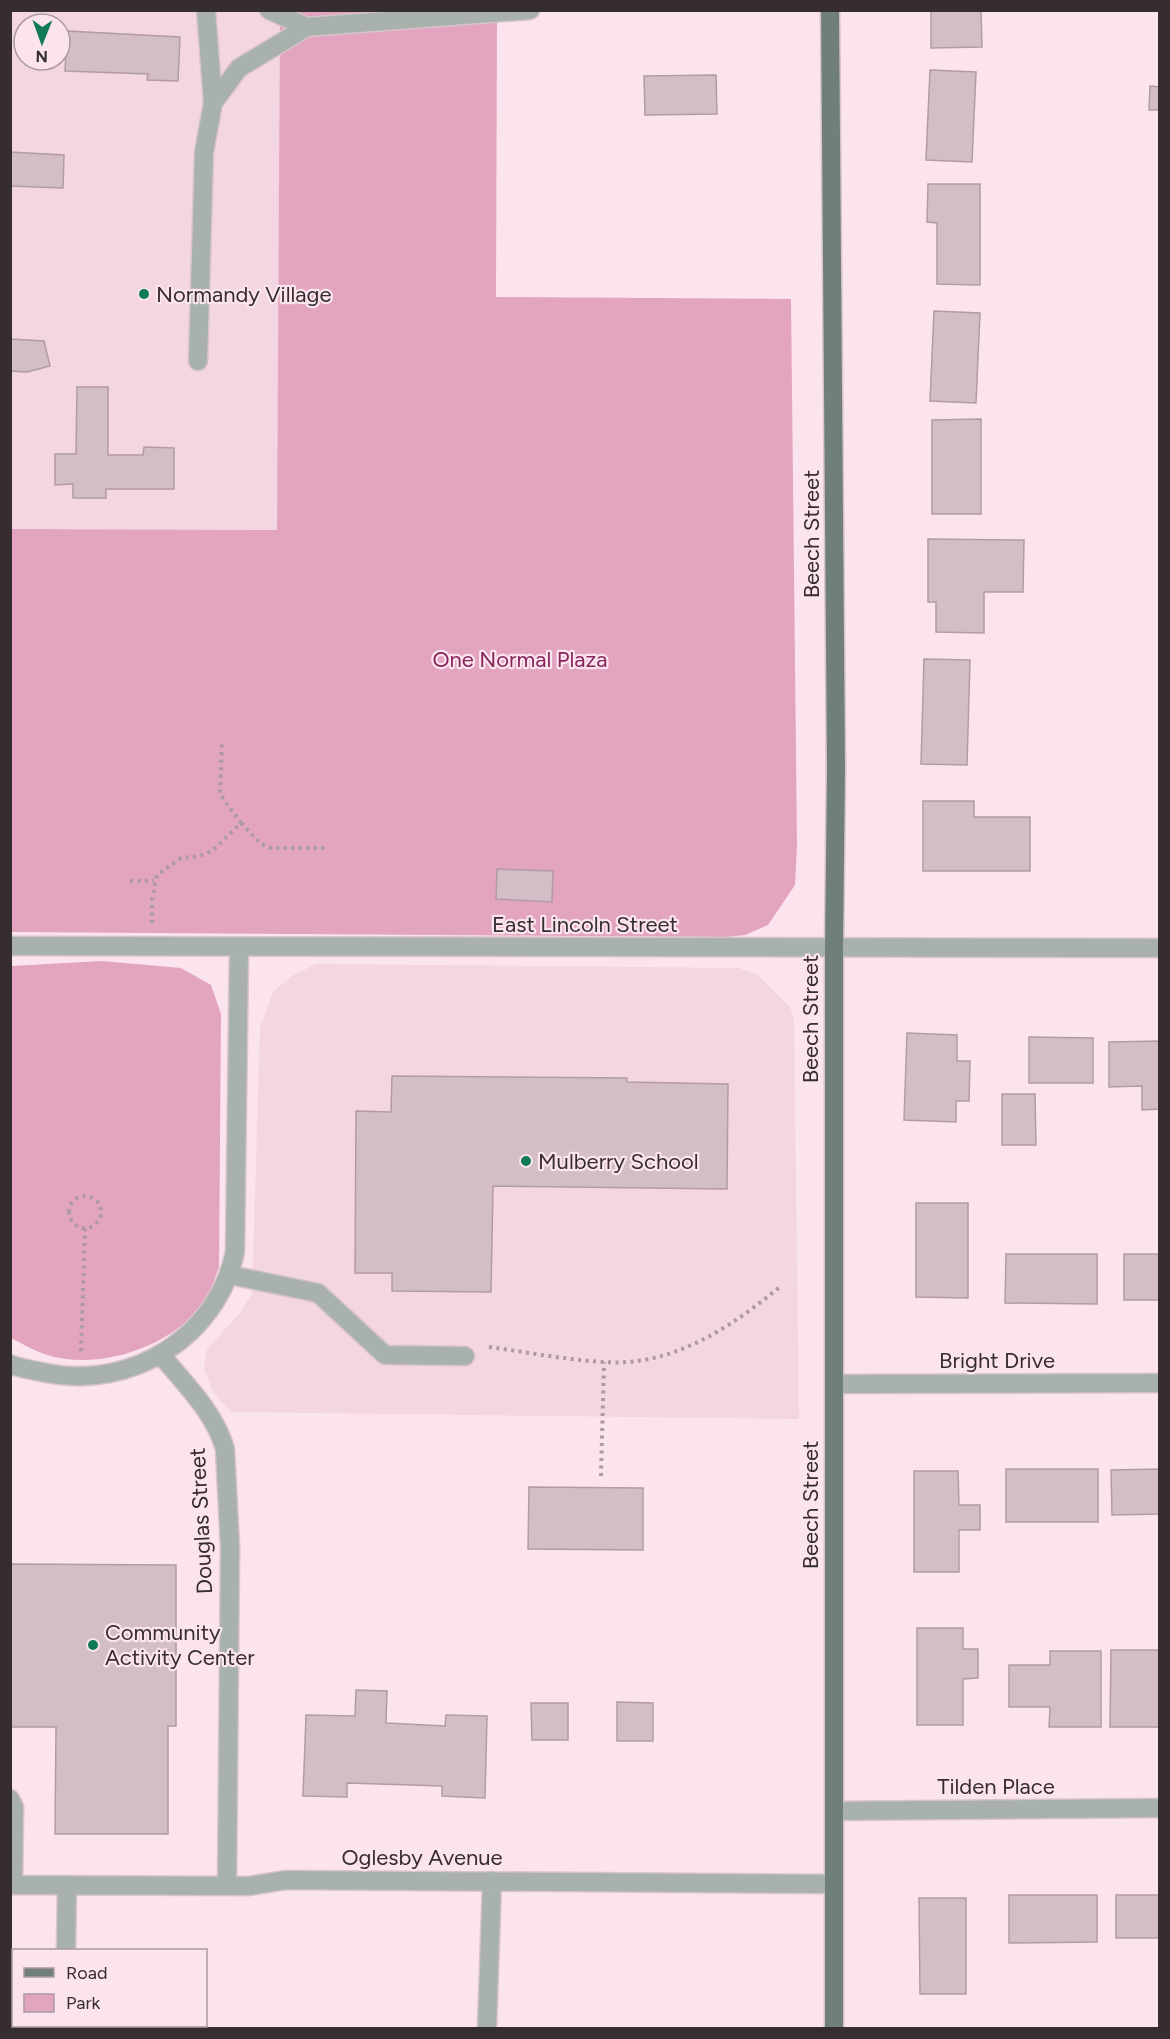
<svg xmlns="http://www.w3.org/2000/svg" width="1170" height="2039" font-family="Figtree,sans-serif">
  <style>
    .built { fill: #f4d5e2; fill-rule: evenodd }
    .green { fill: #e3a4c0 }
    .building { fill: #d3bec7; stroke: #b19ca5; stroke-width: 1.5 }
    .lines { fill: none; stroke-linecap: round; stroke-linejoin: round }
    .minor-casing { stroke: #d7c3cb; stroke-width: 21 }
    .major-casing { stroke: #d7c3cb; stroke-width: 21 }
    .path { stroke: #ab9aa1; stroke-width: 4; stroke-dasharray: 3 4.5; stroke-linecap: butt }
    .minor { stroke: #a8b1ac; stroke-width: 18 }
    .major { stroke: #708078; stroke-width: 18 }
    .poi-dot { fill: #107a54; stroke: #fbe4ed; stroke-width: 2 }
    .labels { text-anchor: middle; dominant-baseline: central; stroke-width: 4.5; stroke-linejoin: round; paint-order: stroke }
    .poi-label { font-size: 22px; fill: #352d30; stroke: #fbe4ed; text-anchor: start }
    .street-label { font-size: 22px; fill: #352d30; stroke: #fbe4ed }
    .park-label { font-size: 22px; fill: #87255c; stroke: #fbe4ed }
  </style>
  <rect width="100%" height="100%" fill="#fbe4ed"/>
  <path class="built" d="M11,11H280L277,530L11,529ZM24,24H60V60H24Z
    M316,964L739,968L758,975L790,1007L794,1020L799,1419L231,1412L213,1392L204,1368L207,1349L239,1314L252,1294L260,1028L273,992L292,976Z"/>
  <path class="green" d="M280,11H497L496,297L791,299L797,845L795,885L768,925L745,935L726,937L11,932V529L277,530Z
    M102,961L181,968L211,985L221,1014L219,1267C214,1279 210,1296 203,1305C168,1348 97,1372 44,1354C33,1350 21,1343 11,1338V966Z"/>
  <path class="building" d="M931,10H981L982,47L931,48Z
    M67,31L180,37L178,81L147,80L148,74L65,71Z
    M930,70L976,72L972,162L926,160Z
    M716,75L717,114L645,115L644,76Z
    M1150,86L1160,87V110H1149Z
    M10,152L64,155L63,188L10,186Z
    M928,184H980V285L937,284V223L927,222Z
    M934,311L980,313L976,403L930,401Z
    M10,339L44,341L50,366L27,372L10,371Z
    M77,387H108V455H143L144,447L174,448V489H106V498H73V484L55,485V454H76Z
    M981,419V514H932V420Z
    M928,539L1024,540L1023,592H984V633L936,632V602H928Z
    M924,659L970,660L967,765L921,764Z
    M923,801H974V817H1030V871H923Z
    M497,869L553,871L552,902L496,899Z
    M907,1033L957,1035V1061H970L969,1101H956V1122L904,1120Z
    M1029,1037L1093,1038V1083H1029Z
    M1160,1041V1109L1142,1110V1086L1109,1087V1042Z
    M392,1076L627,1078V1082L728,1084L727,1189L493,1186L491,1292L392,1291V1273H355L356,1111L391,1112Z
    M1002,1094H1035L1036,1145H1002Z
    M916,1203H968V1298L916,1297Z
    M1006,1254H1097V1304L1005,1303Z
    M1124,1254H1160V1300H1124Z
    M1006,1469H1098V1522H1006Z
    M1160,1469V1514L1112,1515L1111,1470Z
    M914,1471H958L959,1505H980V1530H959V1572H914Z
    M529,1487L643,1488V1550L528,1549Z
    M10,1564L176,1565V1726H168V1834H55L56,1727H10Z
    M917,1628H963V1649H978V1678L963,1679V1725H917Z
    M1111,1650H1160V1727H1110Z
    M1050,1651H1101V1727H1049L1050,1707H1009V1665H1050Z
    M356,1690L387,1691L386,1723L445,1726L446,1715L487,1716L485,1798L442,1796V1786L347,1783V1797L303,1796L306,1715L355,1716Z
    M617,1702L653,1703V1741H617Z
    M531,1703H568V1740H532Z
    M1009,1895H1097V1942L1009,1943Z
    M1116,1895H1160V1938H1116Z
    M919,1898H966V1994H920Z"/>
  <g class="lines">
    <g class="minor-casing">
      <path id="minor" d="M206,10L213,103
        M269,10L307,27
        M198,361L204,152L213,103L239,68L307,27L530,10
        M10,946L1160,948
        M230,1275L318,1293L385,1355L465,1356
        M161,1355C185,1384 215,1413 225,1449L230,1547L227,1886
        M10,1364C21,1369 34,1370 46,1373C132,1390 217,1337 235,1252L239,948
        M834,1384L1160,1383
        M10,1799L14,1807L13,1885
        M834,1811L1160,1808
        M10,1885L249,1886L286,1880L834,1884
        M66,1950L67,1886
        M66,2026V2028
        M487,2028L492,1881"/>
    </g>
    <g class="major-casing">
      <path id="major" d="M830,10L836,768L834,949V2028"/>
    </g>
    <path class="path" d="M241,823L261,844L271,848H329
      M130,881H154
      M152,923V900L157,875L181,858L199,856L212,851L241,823L220,794L222,740
      M69 1212a16 16 0 1 1 32 0a16 16 0 1 1-32 0Z
      M489,1347C527,1352 566,1360 604,1362C672,1367 732,1327 782,1285
      M81,1351L85,1229
      M601,1476L604,1362"/>
    <use href="#minor" class="minor"/>
    <use href="#major" class="major"/>
  </g>
  <g class="poi-dot">
    <circle cx="144" cy="294" r="6"/>
    <circle cx="526" cy="1161" r="6"/>
    <circle cx="93" cy="1645" r="6"/>
  </g>
  <g class="labels">
    <g class="poi-label">
      <text x="156" y="294">Normandy Village</text>
      <text x="538" y="1161">Mulberry School</text>
      <text x="105" y="1632">Community<tspan x="105" dy="25">Activity Center</tspan></text>
    </g>
    <g class="street-label">
      <text transform="translate(811 534) rotate(-90)">Beech Street</text>
      <text x="585" y="924">East Lincoln Street</text>
      <text transform="translate(810 1019) rotate(-90)">Beech Street</text>
      <text x="997" y="1360">Bright Drive</text>
      <text transform="translate(810 1505) rotate(-90)">Beech Street</text>
      <text transform="translate(201 1521) rotate(-93)">Douglas Street</text>
      <text x="996" y="1786">Tilden Place</text>
      <text x="422" y="1857">Oglesby Avenue</text>
    </g>
    <g class="park-label">
      <text x="520" y="659">One Normal Plaza</text>
    </g>
  </g>
  <rect width="1170" height="2039" fill="none" stroke="#352d30" stroke-width="24"/>
  <rect x="12" y="1949" width="195" height="78" fill="#fbe4ed" stroke="#ac9ba1" stroke-width="1.5"/>
  <rect x="24" y="1968" width="30" height="9" fill="#708078" stroke="#ac9ba1" stroke-width="1.5"/>
  <text x="66" y="1979" font-size="18" fill="#352d30">Road</text>
  <rect x="24" y="1994" width="30" height="18" fill="#e3a4c0" stroke="#ac9ba1" stroke-width="1.5"/>
  <text x="66" y="2009" font-size="18" fill="#352d30">Park</text>
  <g transform="translate(42 42) rotate(181)"><circle r="28" fill="#fbe4ed" stroke="#ac9ba1" stroke-width="1.5"/>
  <path d="M0-4.5L10 22L0 15L-10 22Z" fill="#107a54"/>
  <text y="-9" font-size="16" font-weight="bold" text-anchor="middle" fill="#352d30">N</text>
  </g>
</svg>
